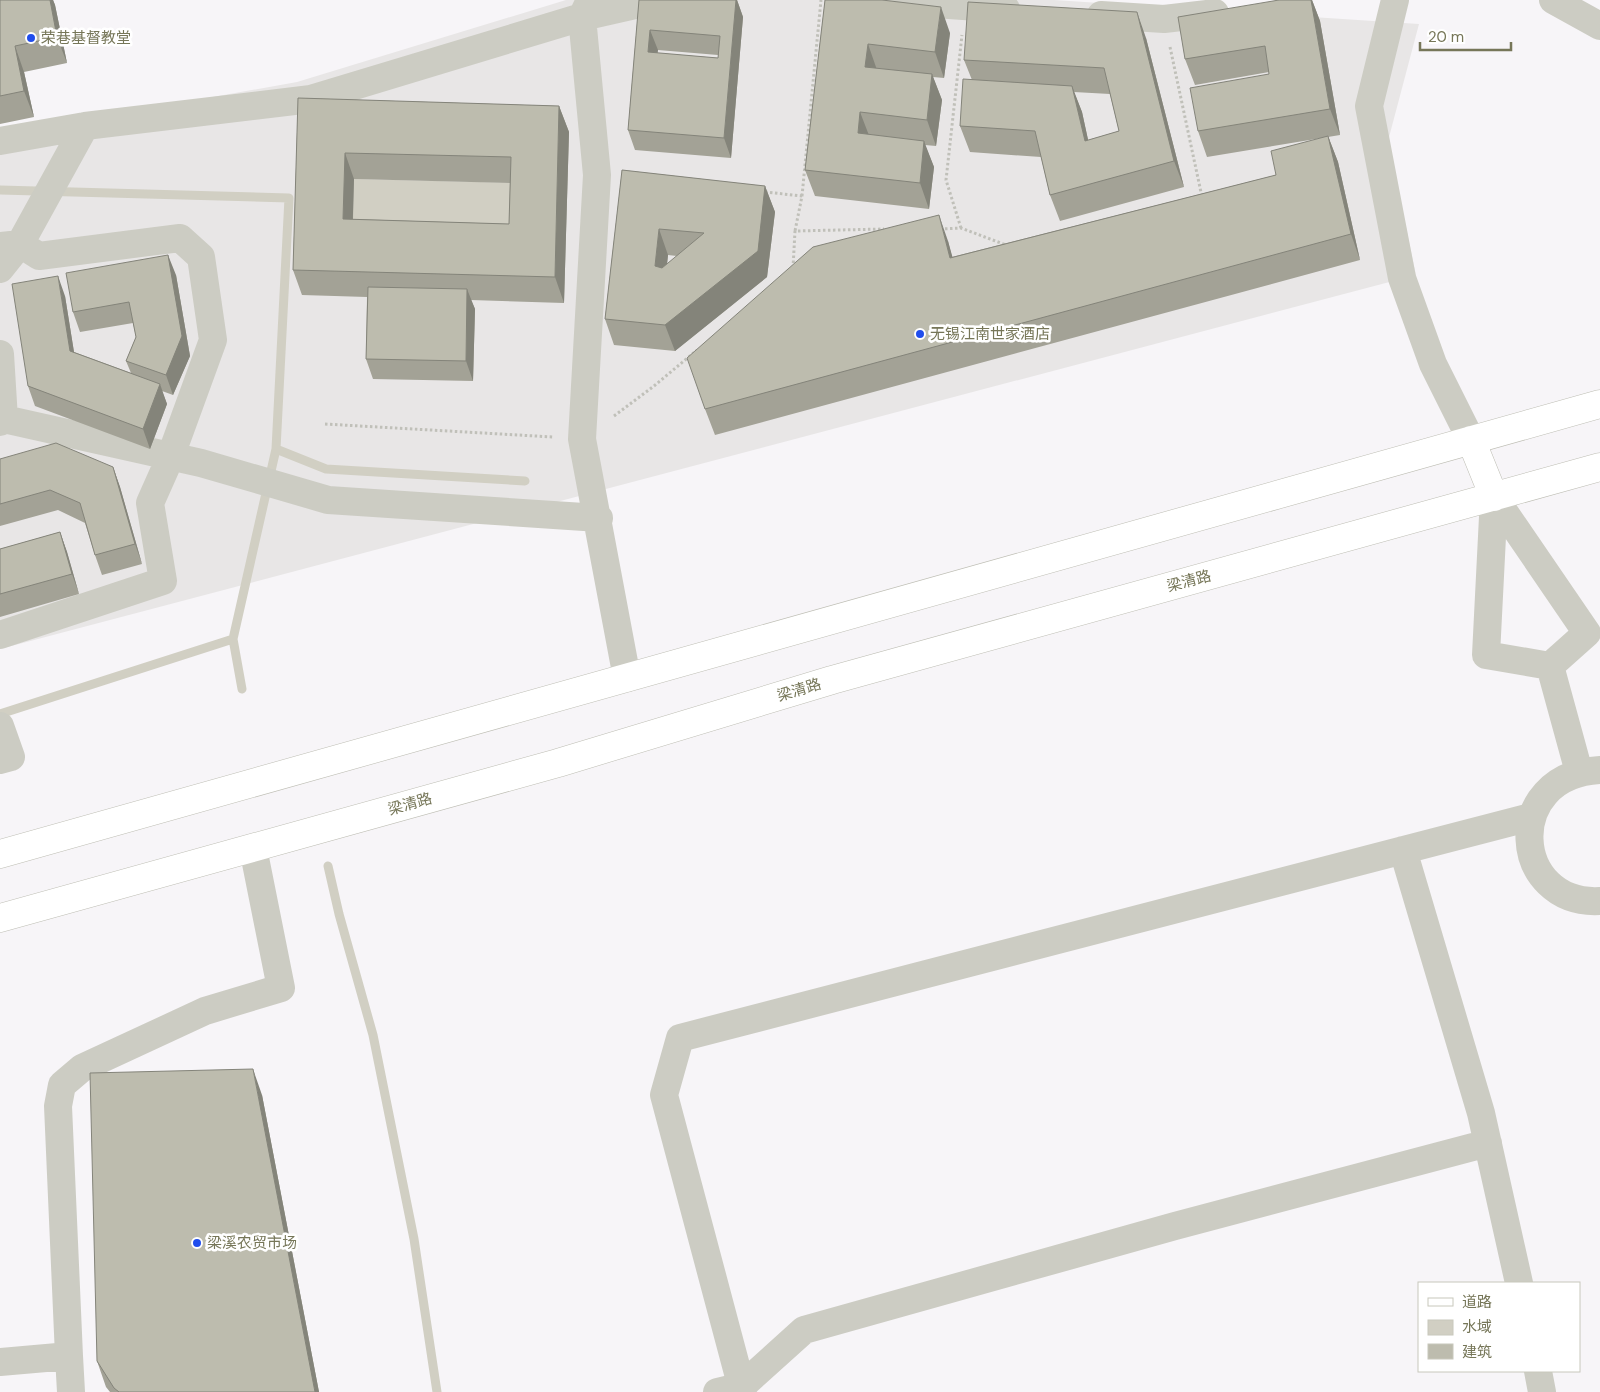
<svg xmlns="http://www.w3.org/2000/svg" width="1600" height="1392" font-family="'DM Sans','Noto Sans SC',sans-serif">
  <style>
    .built { fill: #e8e6e6 }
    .water { fill: #d1cfc3 }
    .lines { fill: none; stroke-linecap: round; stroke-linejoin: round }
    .stream { stroke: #d1cfc3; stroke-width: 9 }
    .major-casing { stroke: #bebeb4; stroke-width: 29 }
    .path { stroke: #c0c0b9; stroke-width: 3; stroke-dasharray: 2.5 2.5; stroke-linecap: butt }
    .minor { stroke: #ccccc3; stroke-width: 28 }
    .major { stroke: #fff; stroke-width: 28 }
    .wall { fill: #a3a296; fill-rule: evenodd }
    .shaded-wall { fill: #84847a }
    .building { fill: #bdbcae; stroke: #84847a; fill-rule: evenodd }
    .poi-dot { fill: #204ded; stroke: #fff; stroke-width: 2 }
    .labels { text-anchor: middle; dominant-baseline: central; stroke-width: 5; stroke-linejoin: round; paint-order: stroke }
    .poi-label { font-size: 15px; fill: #767658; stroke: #fff; text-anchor: start }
    .street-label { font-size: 15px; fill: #767658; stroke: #fff }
  </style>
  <rect width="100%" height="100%" fill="#f7f5f8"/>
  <path class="built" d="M566,0H1054L1419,24L1388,141L1416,275L0,649V135L297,82Z"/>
  <path class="water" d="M354,179L520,183L518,250L352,245Z"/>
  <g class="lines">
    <path class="stream" d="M0,190L289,198L276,449L233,639L0,714
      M276,449L326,469L525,481
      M233,639L242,689
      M328,866L339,914L373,1035L414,1239L437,1392"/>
    <g class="major-casing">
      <path id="major" d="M1471,440L1494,497
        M0,854L1600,404
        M0,918L558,763L832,680L1600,467"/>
    </g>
    <path class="path" d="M1170,47L1202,197
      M765,192L802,196L795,231
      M802,196L821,0
      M961,228L946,180L962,35
      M940,229L961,228L1006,245
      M793,268L795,231L884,229
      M614,416L654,386L697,350
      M325,424L553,437"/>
    <path class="minor" d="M590,0L582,17L597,175L582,439L627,678
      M878,0L1006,9
      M1395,0L1369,106L1402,278L1433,364L1471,440
      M1553,0L1600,26
      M1101,15L1164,19L1215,13
      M0,141L85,126L311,99L582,17L657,0
      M0,246L20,244L39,256L180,238L201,257L213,340L170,458L150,503L163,581L0,635
      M0,269L20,244L85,126
      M0,354L4,419L0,422
      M4,419L201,463L328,500L599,518
      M1494,497L1486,655L1550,666
      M1494,497L1587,633L1550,666
      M1550,666L1579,772
      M0,726L11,757L0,760
      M1600,770C1501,775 1511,906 1600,901
      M1403,850L1481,1113L1519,1283
      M69,1356L58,1106L62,1085L82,1068L205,1011L281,988L253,848
      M0,1362L69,1356L71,1392
      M1538,1371L1542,1392
      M717,1392L742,1386L804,1330L1175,1226L1488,1143
      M743,1392L664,1095L680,1038L1531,817"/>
    <use href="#major" class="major"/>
  </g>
  <path class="wall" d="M0,0H53L55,5L67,63L24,72L34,117L0,124Z
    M639,0H737L743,17L731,158L635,150L628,130ZM658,50L718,55V58L657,53Z
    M825,0L950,33L944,78L933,77L942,100L936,146L925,145L934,167L929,209L815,196L805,170Z
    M1279,0H1312L1320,21L1340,135L1207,157L1198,131L1269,74V72L1195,85L1185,59Z
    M1146,38L1184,187L1060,221L1050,195L1041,157L970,152L960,126L972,80L964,60ZM1074,92L1110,94L1119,131L1088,140L1082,112Z
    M298,98L559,106L569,132L564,303L471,300L475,309L473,381L373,379L366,359L367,297L302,295L293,270ZM354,179L510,183L509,224L353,219Z
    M1328,136L1338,162L1360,260L715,435L705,409L948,241L952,257L1276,175Z
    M622,170L765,186L775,212L767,277L675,351L614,345L605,319ZM668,255L677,256L667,264Z
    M176,275L190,356L173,395L162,391L167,404L150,449L35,406L28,386L65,296L74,352L131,373L126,361L136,337L133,323L80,332L73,312Z
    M0,459L113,467L120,487L142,564L102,575L95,555L85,523L58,510L0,526Z
    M60,532L67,552L79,594L0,617V549Z
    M262,1095L319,1392H110L106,1387L97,1361Z"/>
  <path class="shaded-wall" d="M50,0H53L55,5L67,63L57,37Z
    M736,0H737L743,17L731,158L724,138Z
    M1311,0H1312L1320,21L1340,135L1330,109Z
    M941,7L950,33L944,78L935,52Z
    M1137,12L1146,38L1184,187L1174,161Z
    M650,30L658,50L655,72L648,52Z
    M868,44L877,70L865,67Z
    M15,46L24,72L34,117L24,91Z
    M932,74L942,100L936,146L927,120Z
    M1072,86L1082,112L1094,167L1085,141Z
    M559,106L569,132L564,303L555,277Z
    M860,112L870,138L858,133Z
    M1328,136L1338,162L1360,260L1351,234Z
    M924,141L934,167L929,209L920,183Z
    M345,153L354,179L352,245L343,219Z
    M765,186L775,212L767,277L675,351L665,325Z
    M939,215L948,241L960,284L950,258Z
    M659,229L668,255L664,292L655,266Z
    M168,255L176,275L190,356L173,395L166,375Z
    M58,276L65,296L77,371L70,351Z
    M467,289L475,309L473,381L466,361Z
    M160,384L167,404L150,449L143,429Z
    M113,467L120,487L142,564L135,544Z
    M60,532L67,552L79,594L72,574Z
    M253,1069L262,1095L319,1392H315Z"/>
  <path class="building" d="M0,0H50L57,37L15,46L24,91L0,96Z
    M639,0H736L724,138L628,130ZM650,30L720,36L718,58L648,52Z
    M825,0H882L941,7L935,52L868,44L865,67L932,74L927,120L860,112L858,133L924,141L920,183L805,170Z
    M1279,0H1311L1330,109L1198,131L1190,88L1269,74L1265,46L1185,59L1178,17Z
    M968,2L1137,12L1174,161L1050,195L1035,131L960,126L963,79L1072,86L1085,141L1119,131L1104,68L964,60Z
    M298,98L559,106L555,277L293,270ZM345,153L511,157L509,224L343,219Z
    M1328,136L1351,234L705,409L687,358L813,247L939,215L950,258L1276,175L1271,151Z
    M622,170L765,186L758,251L665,325L605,319ZM659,229L704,233L662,268L655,266Z
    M168,255L182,336L166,375L126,361L136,337L129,302L73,312L66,273Z
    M58,276L70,351L160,384L143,429L28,386L12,284Z
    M368,287L467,289L466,361L366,359Z
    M56,443L113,467L135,544L95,555L80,503L50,490L0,504V459Z
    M60,532L72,574L0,594V549Z
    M253,1069L315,1392H119L114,1388L97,1361L90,1073Z"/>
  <g class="poi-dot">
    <circle cx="31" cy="38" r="5"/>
    <circle cx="920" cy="334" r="5"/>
    <circle cx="197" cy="1243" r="5"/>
  </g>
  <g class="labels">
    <g class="poi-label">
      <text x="41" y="38">荣巷基督教堂</text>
      <text x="930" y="334">无锡江南世家酒店</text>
      <text x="207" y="1243">梁溪农贸市场</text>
    </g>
    <g class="street-label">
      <text transform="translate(1189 581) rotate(-15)">梁清路</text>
      <text transform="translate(799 690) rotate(-17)">梁清路</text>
      <text transform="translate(410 804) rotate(-16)">梁清路</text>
    </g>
  </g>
  <rect x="1418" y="1282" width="162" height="90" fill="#ffffff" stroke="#c8c8bc"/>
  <rect x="1428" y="1298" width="25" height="8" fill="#ffffff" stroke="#c8c8bc"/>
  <text x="1462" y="1307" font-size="15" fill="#767658">道路</text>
  <rect x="1428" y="1320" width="25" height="15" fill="#d1cfc3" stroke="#c8c8bc"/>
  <text x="1462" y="1332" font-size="15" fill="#767658">水域</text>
  <rect x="1428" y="1344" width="25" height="15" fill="#bdbcae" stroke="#c8c8bc"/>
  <text x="1462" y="1357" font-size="15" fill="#767658">建筑</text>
  <path d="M1420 42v8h91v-8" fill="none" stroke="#767658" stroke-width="2.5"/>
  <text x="1428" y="42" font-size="15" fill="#767658" stroke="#ffffff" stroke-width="4" paint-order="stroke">20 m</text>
</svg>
